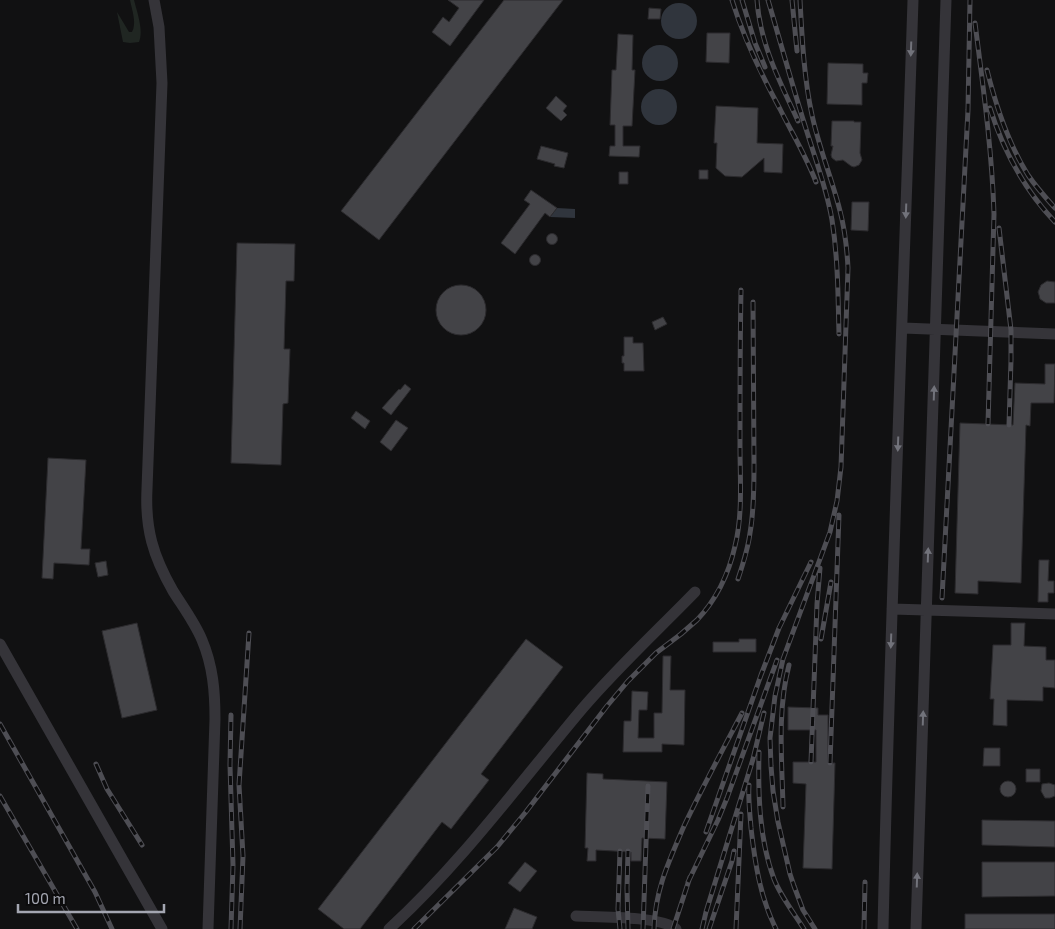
<svg xmlns="http://www.w3.org/2000/svg" width="1055" height="929" font-family="'Exo 2',sans-serif">
  <style>
    .green { fill: #202622 }
    .water { fill: #30353d }
    .building { fill: #434347; stroke: #2c2b2e }
    .lines { fill: none; stroke-linecap: round; stroke-linejoin: round }
    .minor { stroke: #353439; stroke-width: 11 }
    .rail-casing { stroke: #4e4e54; stroke-width: 5 }
    .rail { stroke: #0c0c0d; stroke-width: 3; stroke-dasharray: 9; stroke-linecap: butt }
    .oneway { fill: #72737b }
  </style>
  <rect width="100%" height="100%" fill="#111112"/>
  <path class="green" d="M130,0H134C137,12 144,31 139,42L130,43L123,42L117,12L129,32H132C137,23 132,10 130,0Z"/>
  <path class="water" d="M661 21a18 18 0 1 1 36 0a18 18 0 1 1-36 0Z
    M642 63a18 18 0 1 1 36 0a18 18 0 1 1-36 0Z
    M641 107a18 18 0 1 1 36 0a18 18 0 1 1-36 0Z
    M557,208L575,209V218L550,217Z"/>
  <path class="building" d="M448,0H484L450,46L432,32L443,17L449,22L459,8Z
    M504,0H563L379,240L341,211Z
    M649,8L661,9L660,19H648Z
    M707,33H730L729,63L706,62Z
    M618,34L633,35L632,70H635L632,126H623V146H640L639,157L609,156L610,146H615V125H610L612,70H616Z
    M828,63L863,64V73H868L867,83H862V105L827,104Z
    M556,96L567,106L563,111L567,115L561,121L546,108Z
    M716,106L758,108L757,143L783,144L782,173L764,172V158L742,177L725,176L716,168L717,143H714Z
    M832,121H854V122H861L860,153L862,160L859,165L854,167L851,166L843,160L836,161L832,158L831,155L833,146H831Z
    M541,146L568,153L564,168L554,166L555,164L537,159Z
    M699,170H708V179H699Z
    M619,172H628V184H619Z
    M531,190L557,208L550,217L545,213L515,254L501,243L530,204L524,200Z
    M852,202H869L868,231L851,230Z
    M546.5 239a5.5 5.5 0 1 1 11 0a5.5 5.5 0 1 1-11 0Z
    M237,243L295,244L294,281H286L284,349H290L288,403L283,404L281,465L231,463Z
    M529.5 260a5.5 5.5 0 1 1 11 0a5.5 5.5 0 1 1-11 0Z
    M1047,281L1055,282V303H1046L1040,299L1039,295L1038,292L1041,285Z
    M436 310a25 25 0 1 1 50 0a25 25 0 1 1-50 0Z
    M663,317L667,324L655,330L652,322Z
    M624,337H633V343H643L644,371H624V363H622V356H624Z
    M1045,364H1055L1054,403H1031L1030,426L1026,425L1021,583L978,581V594L955,593L960,423L1013,425L1015,383L1045,384Z
    M405,384L411,389L391,415L382,408L399,389L400,390Z
    M356,411L370,421L365,429L351,418Z
    M396,420L408,428L391,451L380,442Z
    M48,458L86,460L81,549H90L89,565L54,563L53,579L42,578Z
    M1039,560H1049L1048,581H1054V593H1048V602H1038Z
    M106,561L108,575L98,577L95,563Z
    M137,623L157,710L122,718L102,631Z
    M1011,623H1025L1024,646L1046,647V660H1055V688L1043,687V701L1007,700V726L993,725L994,699H990L993,645H1011Z
    M526,639L563,667L481,774L489,780L451,829L442,822L360,929H344L318,909Z
    M739,639H756V652H713V642H739Z
    M663,656H671L670,690H685L684,745L662,744V752H623L624,721H631L632,691L648,692L647,710H639L638,738H654V713H662Z
    M788,707L818,708V715H828V763H835L832,869L803,868L806,784L793,783V762H816V730H788Z
    M984,748H1000V766H983Z
    M1026,769H1040V782H1026Z
    M587,773L603,774V779L667,782L665,839L642,838L641,861H631V852L596,850V861H587L588,848H585Z
    M1000 789a8 8 0 1 1 16 0a8 8 0 1 1-16 0Z
    M1049,783L1055,785V796L1050,798H1045L1041,791L1042,784Z
    M982,820L1055,821V847L982,845Z
    M525,862L537,871L520,892L508,883Z
    M982,862H1055V896L982,897Z
    M514,908L537,917L532,929H505Z
    M965,914H1055V929H965Z"/>
  <g class="lines">
    <path class="minor" d="M154,0L159,27L162,83L147,489C145,529 153,556 173,591C183,607 195,623 202,640C213,666 215,692 215,719L208,929
      M903,328L1055,334
      M892,609L1055,614
      M0,644L162,929
      M576,916C598,917 662,916 676,929
      M389,929C461,863 519,784 582,709C617,668 657,631 695,592
      M883,929C890,619 903,310 913,0
      M916,929L946,0"/>
    <g class="rail-casing">
      <path id="rail" d="M732,0C744,39 761,74 780,109C792,133 806,156 816,182
        M742,0L755,43L765,67
        M757,0C760,44 780,82 798,121
        M768,0C781,44 793,88 807,132C816,161 827,190 832,220C838,258 838,296 839,334
        M792,0L797,51
        M800,0C802,37 804,79 812,115C819,148 832,179 840,211C845,230 847,249 848,268L841,467L837,501L830,532L783,659L775,696L770,738L771,766L773,791L778,822L790,874L794,886L803,910L815,929
        M975,23C983,86 992,150 994,214L988,424
        M987,70C996,106 1008,143 1028,175C1036,187 1046,198 1055,208
        M990,108C1003,150 1024,189 1055,222
        M999,228L1011,330V360L1009,425
        M738,579C743,564 748,549 750,533C754,511 754,488 754,465L753,302
        M942,598L968,110L970,0
        M821,639L831,582
        M0,724L95,892L112,929
        M759,752C758,793 759,839 774,879C781,897 794,913 804,929
        M811,762L817,604L820,568
        M830,763L839,515
        M96,764L107,789L142,845
        M749,785C748,800 750,814 751,828C755,863 760,897 776,929
        M0,796L77,929
        M783,807C782,760 777,711 789,665
        M706,832L761,675L779,628L811,562
        M688,882L718,820L727,798L777,660
        M231,929L233,865L230,765L231,715
        M240,929L243,856L239,785L249,633
        M414,929L497,847L525,813L607,706L628,681L656,653L681,634L697,620C716,600 729,573 735,546C743,514 740,479 740,447C740,395 740,342 741,290
        M620,929L618,909L620,851
        M628,929L627,888L628,851
        M643,929L648,786
        M654,929C655,890 669,861 684,826C702,788 722,751 742,713
        M673,929L690,877
        M702,929L706,912L753,759L764,713
        M709,929L732,861L734,851
        M736,929L741,814
        M864,929L865,882"/>
    </g>
    <use href="#rail" class="rail"/>
  </g>
  <defs><path id="oneway-solid" d="M-6-.8H1V-3.2L6.5 0L1 3.2V.8H-6Z" transform="scale(1.25)"/></defs>
  <g class="oneway">
    <use href="#oneway-solid" transform="translate(911 49) rotate(92)"/>
    <use href="#oneway-solid" transform="translate(906 211) rotate(92)"/>
    <use href="#oneway-solid" transform="translate(934 393) rotate(-88)"/>
    <use href="#oneway-solid" transform="translate(898 444) rotate(92)"/>
    <use href="#oneway-solid" transform="translate(928 555) rotate(-88)"/>
    <use href="#oneway-solid" transform="translate(891 641) rotate(92)"/>
    <use href="#oneway-solid" transform="translate(923 718) rotate(-88)"/>
    <use href="#oneway-solid" transform="translate(917 880) rotate(-88)"/>
  </g>
  <path d="M18 904v8h146v-8" fill="none" stroke="#a4a6b1" stroke-width="2.5"/>
  <text x="25" y="904" font-size="15" fill="#a4a6b1" stroke="#0c0c0d" stroke-width="4" paint-order="stroke">100 m</text>
</svg>
